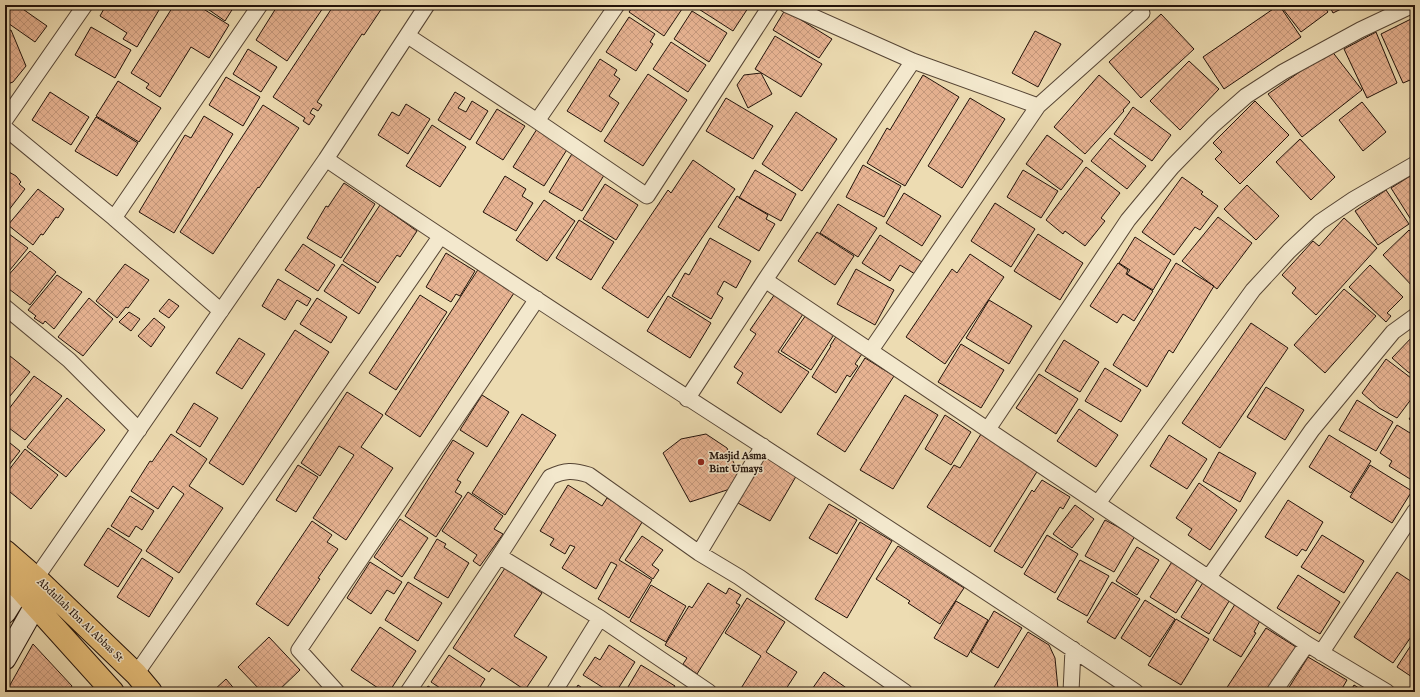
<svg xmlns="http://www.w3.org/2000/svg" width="1420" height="697" font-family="'IM FELL English',serif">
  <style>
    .building { fill: url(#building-cross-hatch); stroke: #22120a }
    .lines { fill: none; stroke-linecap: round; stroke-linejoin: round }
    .street-casing { stroke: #554434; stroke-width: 17 }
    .secondary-casing { stroke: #22120a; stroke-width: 23 }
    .primary-casing { stroke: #22120a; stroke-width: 24 }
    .street { stroke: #f3e8cd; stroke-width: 15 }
    .secondary { stroke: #f3e8cd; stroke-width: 21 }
    .primary { stroke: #e6be79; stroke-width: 22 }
    .poi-dot { fill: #8f2418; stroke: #f3e8cd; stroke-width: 1.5 }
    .labels { text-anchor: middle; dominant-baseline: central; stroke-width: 3; stroke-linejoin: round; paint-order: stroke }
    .poi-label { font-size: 11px; font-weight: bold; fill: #22120a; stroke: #f3e8cd; text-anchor: start }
    .street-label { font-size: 11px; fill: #22120a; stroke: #f3e8cd }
  </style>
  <defs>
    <pattern id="building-cross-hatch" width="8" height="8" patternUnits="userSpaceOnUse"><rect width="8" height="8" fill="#e7b392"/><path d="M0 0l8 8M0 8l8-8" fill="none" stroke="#c6997d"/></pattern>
  </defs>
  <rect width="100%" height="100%" fill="#eddcb2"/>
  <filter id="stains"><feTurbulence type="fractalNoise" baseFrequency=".005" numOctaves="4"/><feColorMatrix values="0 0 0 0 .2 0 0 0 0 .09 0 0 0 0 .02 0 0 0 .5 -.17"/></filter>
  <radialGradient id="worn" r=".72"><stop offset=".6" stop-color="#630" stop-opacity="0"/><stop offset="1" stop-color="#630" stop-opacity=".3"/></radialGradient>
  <path class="building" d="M5,5H17L47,26L35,42L5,21Z
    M106,5H162L137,47L123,39L127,33L100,16Z
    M174,5H197L229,25L209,58L191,47L160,97L146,88L149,84L131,73Z
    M202,5H235L225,21Z
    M278,5H325L287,61L256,40Z
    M334,5H384L364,35L362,34L317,102L322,105L318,111L313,108L310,113L315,116L309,125L303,121L305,118L273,97Z
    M634,5H675L682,9L664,36L629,12Z
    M695,5H750L733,31L694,6Z
    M1279,5L1301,37L1224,89L1203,57Z
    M1288,5H1323L1328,12L1301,32L1283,9Z
    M1329,5H1349L1333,13Z
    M785,10L832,39L819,58L773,30Z
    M692,11L727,33L709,62L674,39Z
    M1161,14L1194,49L1141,98L1109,62Z
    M629,17L655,34L650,42L653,44L636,71L606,52Z
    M1413,18L1415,23V78L1403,83L1381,34Z
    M91,27L131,50L115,78L75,55Z
    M11,30L26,66L13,82L5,85V32Z
    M1035,31L1061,44L1038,87L1012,73Z
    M1376,32L1397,83L1367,98L1344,49Z
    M775,36L822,64L801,97L755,69Z
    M671,42L706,65L688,92L653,69Z
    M248,49L277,67L261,92L233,74Z
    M1331,50L1362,90L1302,137L1268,94Z
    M600,59L617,70L614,75L620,79L609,96L619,103L601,132L567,111Z
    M1189,61L1219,89L1180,130L1150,101Z
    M761,73L772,94L748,108L737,85L744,75Z
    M648,74L687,100L643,166L604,141Z
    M923,75L959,97L905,186L867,163L887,128L890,130Z
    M1099,75L1130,102L1123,110L1124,111L1085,154L1054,127Z
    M226,77L260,97L243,126L209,105Z
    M118,81L161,108L139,142L96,116Z
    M50,92L89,117L71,145L32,120Z
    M455,92L465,98L458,108L466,112L472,101L488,111L470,140L438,120Z
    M726,98L773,126L753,159L706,131Z
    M970,98L1005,119L962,188L928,166Z
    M1255,101L1289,135L1240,184L1215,159L1222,152L1213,143Z
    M1362,102L1386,132L1363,151L1339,120Z
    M406,104L430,119L408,154L378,135L392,112L399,116Z
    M263,105L299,128L259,188L258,187L213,254L180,232Z
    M1133,107L1171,135L1152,161L1114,134Z
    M497,109L525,126L503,160L476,143Z
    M796,112L837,139L802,191L762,164Z
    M204,116L233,134L174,233L139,212L185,135L191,138Z
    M96,117L138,143L117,176L75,151Z
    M432,125L466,147L440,187L406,166Z
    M537,129L568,148L544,186L513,167Z
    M1047,135L1083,161L1061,190L1026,164Z
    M1110,138L1146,166L1127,189L1091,161Z
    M1300,139L1335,177L1311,200L1276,162Z
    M573,152L606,172L582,211L549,192Z
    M693,160L735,189L648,318L602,288L668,190L671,193Z
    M863,165L901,186L884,217L846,197Z
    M1086,167L1120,193L1101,218L1105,221L1085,246L1065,231L1063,234L1046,220Z
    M755,170L796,194L781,221L739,198Z
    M1023,170L1058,191L1041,218L1007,197Z
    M9,172L16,176L21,182L19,184L25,189L5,215V174L6,175Z
    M1415,173V226L1391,188Z
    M505,176L526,189L522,196L533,203L516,231L483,212Z
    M1182,177L1203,192L1201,194L1218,206L1200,230L1195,227L1174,255L1142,232Z
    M344,183L375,204L341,258L307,238L326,206L328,207Z
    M605,184L638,205L616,240L583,219Z
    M1247,185L1279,216L1256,240L1224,209Z
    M38,189L64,209L58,218L56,217L43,235L41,234L33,245L8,225Z
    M1386,190L1409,224L1378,245L1355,211Z
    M904,193L941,216L922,246L886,223Z
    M737,196L768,215L766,219L775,224L759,251L718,227Z
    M544,200L575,221L547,261L516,240Z
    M995,203L1035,229L1011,267L971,241Z
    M838,204L877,228L858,257L820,233Z
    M380,205L417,231L400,257L397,255L378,283L343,261Z
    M1218,217L1252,243L1217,289L1182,261Z
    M1344,218L1377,248L1316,315L1292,293L1296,288L1282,275L1313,241L1319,246Z
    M579,220L614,242L591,280L556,258Z
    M1409,230L1415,236V289L1383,255Z
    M5,231L28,248L5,276Z
    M817,232L854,256L835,285L798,261Z
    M1038,234L1083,263L1060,300L1014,271Z
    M880,235L922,262L915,274L900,265L890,281L862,263Z
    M1135,237L1171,260L1153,290L1127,274L1130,270L1119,263Z
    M710,238L751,261L736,288L724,281L717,294L723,298L711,319L672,296L685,273L689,275Z
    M303,244L335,265L318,291L285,270Z
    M30,251L56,272L30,305L5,286V279Z
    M446,253L475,271L460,296L456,294L451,302L426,287Z
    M970,254L1004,277L945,364L906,337L952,269L957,273Z
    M1118,263L1128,270L1126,274L1153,291L1134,321L1123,314L1117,323L1090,306Z
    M1176,263L1214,286L1173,353L1169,350L1147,387L1113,365Z
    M125,264L149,280L128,308L126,307L117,318L96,301Z
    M342,264L376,287L359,314L324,291Z
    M1370,265L1403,297L1387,313L1391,316L1386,322L1349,287Z
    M479,268L514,293L420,437L385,414Z
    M856,269L894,290L875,325L837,304Z
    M57,275L82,292L54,329L45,321L43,324L34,318L36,316L28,310Z
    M278,279L311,299L307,306L297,300L285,320L262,306Z
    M1344,289L1376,316L1325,373L1294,345Z
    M777,291L805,311L778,352L809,372L781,413L737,383L743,373L734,367L756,334L750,330Z
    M420,295L447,312L396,390L369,373Z
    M668,296L711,323L690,358L647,331Z
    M89,298L113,319L83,356L58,337Z
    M317,298L347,317L331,343L300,324Z
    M169,299L179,306L169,318L159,311Z
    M989,300L1032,326L1009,364L966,338Z
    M129,312L140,319L131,331L119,322Z
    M806,315L835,333L811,370L781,351Z
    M154,318L165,327L151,347L138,336Z
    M1251,323L1288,348L1220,448L1182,423Z
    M295,330L329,352L243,485L209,463Z
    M1415,334V376L1408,372L1392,358Z
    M837,335L864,351L855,364L858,366L850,377L847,375L836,393L812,377L831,346H830Z
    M239,338L265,354L242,389L216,373Z
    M1064,340L1099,362L1080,392L1045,371Z
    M961,344L1004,370L981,408L938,382Z
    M5,352L30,372L5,402Z
    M865,358L894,376L845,452L817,434Z
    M1386,359L1415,381V394L1397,418L1379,408L1362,393Z
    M1105,368L1141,390L1121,422L1085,401Z
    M1039,374L1078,399L1056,434L1016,408Z
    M34,376L62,396L25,440L5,425V414Z
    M1266,387L1304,410L1285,440L1247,417Z
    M347,392L383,415L361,447L393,468L346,540L313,518L354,455L339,446L320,476L301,463Z
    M482,395L509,412L487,447L460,430Z
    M905,395L938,415L893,489L860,470Z
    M67,398L105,430L66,477L27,447Z
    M1357,400L1393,422L1376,451L1339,430Z
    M194,403L218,418L200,447L176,432Z
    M1079,409L1118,435L1096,467L1057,441Z
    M1415,411V423L1409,419Z
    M522,414L556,435L505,515L472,493Z
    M945,415L971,432L951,465L925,449Z
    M1397,425L1415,436V482L1389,466L1392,461L1380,453Z
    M171,434L207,459L189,486L223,508L179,573L146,551L184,494L173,486L158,509L131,491L150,461L152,462Z
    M706,434L727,448L738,472L730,489L690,502L663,453L681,439Z
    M981,434L1038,470L990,547L927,507L954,465L960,468Z
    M1169,435L1207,459L1187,489L1150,466Z
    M1329,435L1371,461L1351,493L1309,467Z
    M5,439L20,451L5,470Z
    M453,440L474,453L457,480L461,482L455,492L462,496L436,537L405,516Z
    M25,449L58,475L31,509L5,488V475Z
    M1219,452L1256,473L1240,502L1203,481Z
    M765,454L798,473L770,521L738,503Z
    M298,465L318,477L296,512L276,500Z
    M1370,465L1412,491L1392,523L1350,497Z
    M1042,480L1070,497L1063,509L1060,507L1022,568L994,551L1032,490L1034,492Z
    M1199,483L1237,510L1210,550L1188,535L1192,529L1176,518Z
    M568,485L602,506L607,498L644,519L619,560L652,580L629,618L598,599L617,565L611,562L596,589L562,568L575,547L570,545L565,554L550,545L554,539L540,531Z
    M468,492L503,516L494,529L503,534L480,566L473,561L477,555L442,531Z
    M130,496L154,511L142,530L136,526L129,537L111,526Z
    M1288,500L1323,522L1306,551L1302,549L1297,556L1265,537Z
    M829,504L857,520L837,554L809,538Z
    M1075,505L1094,519L1072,548L1053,534Z
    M400,519L428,538L402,577L374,557Z
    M1105,520L1135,536L1114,572L1085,556Z
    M312,521L332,535L327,542L338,549L318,578L320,579L288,626L256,604Z
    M860,522L892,541L847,618L815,599Z
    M108,528L142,550L118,587L84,565Z
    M1047,535L1078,554L1055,593L1024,574Z
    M1322,535L1364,561L1344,593L1301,567Z
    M642,536L663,550L652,565L659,570L653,579L625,560Z
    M437,539L446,544L444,547L469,563L448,598L414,578Z
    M898,546L964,588L940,624L908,603L910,601L876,579Z
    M1137,547L1159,560L1137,595L1116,581Z
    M142,558L173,578L149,617L117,597Z
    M1080,560L1109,576L1087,616L1057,599Z
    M1173,560L1199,577L1176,613L1150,597Z
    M370,562L402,582L394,594L387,590L371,614L347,598Z
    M505,568L542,593L514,636L547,657L525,690L492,668L489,672L453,648Z
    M1397,572L1415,584V631L1393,663L1354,637Z
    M1298,575L1340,602L1320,634L1277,608Z
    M1204,581L1231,598L1209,634L1181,617Z
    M408,582L442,603L418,641L385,620Z
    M1112,582L1140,599L1115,639L1087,622Z
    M708,583L726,594L729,588L741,595L736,603L740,605L697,674L683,664L687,658L665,645L689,606L692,608Z
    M651,585L686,606L666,642L630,621Z
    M747,598L785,622L766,652L797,672L784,692H743L740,690L761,656L725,633Z
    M1145,600L1175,619L1150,657L1121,638Z
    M956,601L988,620L967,657L934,638Z
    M1237,601L1262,617L1254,632L1256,633L1241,657L1213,640Z
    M994,611L1022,628L998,668L971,652Z
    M1176,619L1209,639L1181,685L1148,665Z
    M380,627L416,651L389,692H384L351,670Z
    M1266,628L1296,647L1267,692H1224Z
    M1028,632L1049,645L1055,658L1058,689L1056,692H991Z
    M269,637L300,670L277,692H262L238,667Z
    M1415,639V679L1397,667Z
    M33,644L72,686L69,692H6Z
    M609,645L635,662L616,692H610L583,675L595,657L600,660Z
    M449,655L485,679L477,692H446L431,682Z
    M1308,657L1347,680L1340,692H1293L1288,689Z
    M641,665L675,686L672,692H625Z
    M824,672L852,692H810Z
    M226,679L237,692H212Z
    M578,685L588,692H574Z
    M1354,685L1365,692H1350Z
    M428,686L438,692H424Z"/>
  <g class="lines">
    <g class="street-casing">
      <path id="street" d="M787,5L913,61L1038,106
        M408,36L537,121L647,196L771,5
        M5,120L85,5
        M537,121L617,5
        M5,128L114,218L221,311
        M326,159C593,341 869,511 1136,692
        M114,218L260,5
        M765,280L1307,644L1387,692
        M5,307L69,360L139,430
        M871,350L1038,106L1142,13
        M687,399L765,280L913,61
        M988,429L1128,220L1172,167L1213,125L1246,96L1283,72L1360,30L1413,5
        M1098,503L1253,290L1289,251L1320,222L1354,199L1415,164
        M699,553L763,446
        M499,556L600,618L709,692
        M1209,577L1312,430L1393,332L1415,316
        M36,578L326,159L427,5
        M1321,653L1415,511
        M136,674L440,237
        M337,692L299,650L537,299
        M408,692L499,556L550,477C565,470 573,470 589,475L699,553L739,577L905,692
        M554,692L600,618
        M1071,692L1073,649
        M1274,692L1307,644"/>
    </g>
    <g class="secondary-casing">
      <path id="secondary" d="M5,613L20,589
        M5,659L35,606"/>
    </g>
    <g class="primary-casing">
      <path id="primary" d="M5,551L36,578L136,674L151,692
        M5,575L20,589L113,692"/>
    </g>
    <use href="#street" class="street"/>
    <use href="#secondary" class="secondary"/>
    <use href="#primary" class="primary"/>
  </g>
  <circle class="poi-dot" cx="701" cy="462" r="4"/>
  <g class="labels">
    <g class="poi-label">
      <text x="709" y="456">Masjid Asma<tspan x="709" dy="13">Bint Umays</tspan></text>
    </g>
    <g class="street-label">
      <text transform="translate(80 620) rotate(44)">Abdullah Ibn Al Abbas St</text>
    </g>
  </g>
  <rect width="1420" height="697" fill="none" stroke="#eddcb2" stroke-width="20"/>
  <rect x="6" y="6" width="1408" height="685" fill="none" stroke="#22120a" stroke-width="2"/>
  <rect x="10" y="10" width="1400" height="677" fill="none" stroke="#22120a"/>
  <rect width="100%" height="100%" filter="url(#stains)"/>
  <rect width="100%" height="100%" fill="url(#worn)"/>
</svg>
